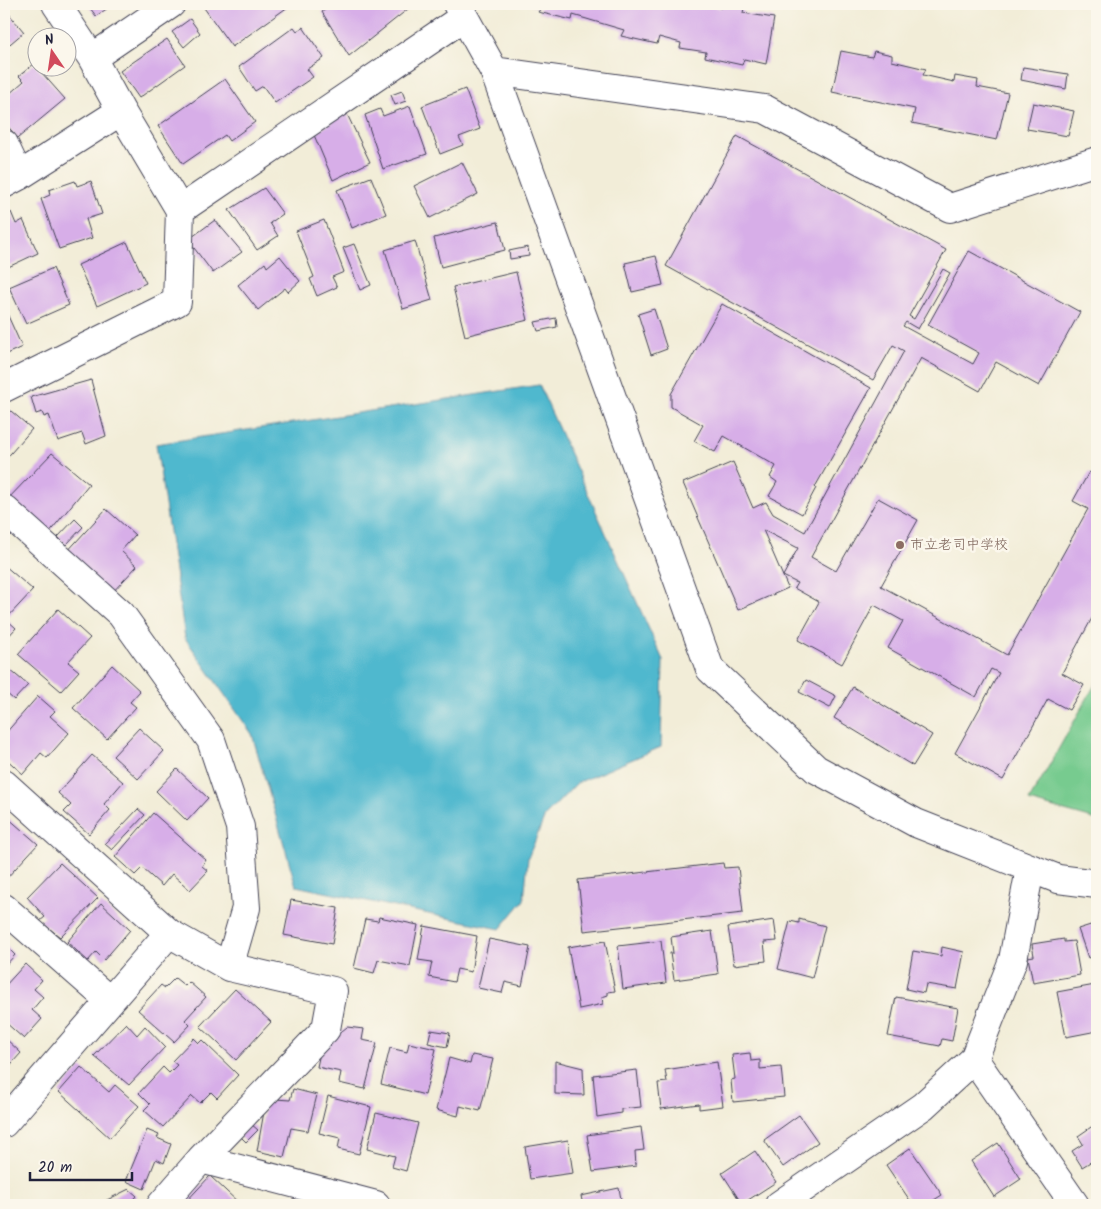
<svg xmlns="http://www.w3.org/2000/svg" width="1101" height="1209" font-family="Kalam,'Klee One',sans-serif">
  <style>
    .green { fill: #77cb8f; stroke: #4c7665 }
    .water { fill: #50b8ce; stroke: #396d84 }
    .building { fill: #d7aee8 }
    .lines { fill: none; stroke-linecap: round; stroke-linejoin: round }
    .minor-casing { stroke: #414053; stroke-width: 30 }
    .minor { stroke: #fff; stroke-width: 28 }
    .education-dot { fill: #8d6e63; stroke: #fbf7ec; stroke-width: 2 }
    .labels { text-anchor: middle; dominant-baseline: central; stroke-width: 5; stroke-linejoin: round; paint-order: stroke }
    .education-label { font-size: 14px; fill: #785e54; stroke: #fbf7ec; text-anchor: start }
  </style>
  <rect width="100%" height="100%" fill="#fbf7ec"/>
  <filter id="ink" filterUnits="userSpaceOnUse"><feTurbulence type="fractalNoise" baseFrequency=".02" numOctaves="2"/><feDisplacementMap in="SourceGraphic" scale="10" xChannelSelector="R" yChannelSelector="G"/><feConvolveMatrix kernelMatrix="1 2 1 2 8 2 1 2 1" color-interpolation-filters="sRGB"/></filter>
  <filter id="wash" filterUnits="userSpaceOnUse"><feTurbulence type="fractalNoise" baseFrequency=".0096" numOctaves="4" result="noise"/><feDisplacementMap in="SourceGraphic" scale="20" xChannelSelector="R" yChannelSelector="G"/><feGaussianBlur stdDeviation="1.12" result="paint"/><feColorMatrix in="noise" values="0 0 0 0 0 0 0 0 0 0 0 0 0 0 0 0 0 1.4 0 .05"/><feComposite in="paint" operator="in"/></filter>
  <g filter="url(#wash)">
    <rect width="100%" height="100%" fill="#f2edd8"/>
    <path class="green" d="M1097,681V820L1029,801Z"/>
    <path class="water" d="M539,385L663,660L661,747L577,783L545,816L528,858L524,900L500,929L296,886L252,734L185,638L156,444Z"/>
    <g id="blocks">
      <path class="building" d="M87,4H114L96,16Z
        M204,4H292L232,47L202,5Z
        M333,4H412L413,5L349,56L322,12Z
        M525,4H699L721,8V4L744,8L743,13L774,18L766,64L744,59L742,65L705,57L706,52L680,48L681,43L659,37L657,44L621,36L624,30L573,15L572,20L538,12L541,8Z
        M4,8L24,32L4,49Z
        M190,19L200,33L184,47L172,32Z
        M294,27L297,31L303,27L324,58L307,69L313,77L275,103L263,86L255,91L239,67Z
        M167,39L185,65L139,98L120,71Z
        M841,51L872,57L874,51L892,55V61L926,69L923,75L954,82L955,76L978,80L977,87L1008,93L997,140L912,123L915,109L832,92Z
        M34,64L65,99L18,138L4,122V90L8,95L24,81L19,76Z
        M1023,67L1068,74L1066,89L1021,80Z
        M225,79L255,122L229,141L225,135L183,164L158,126Z
        M465,89L480,129L459,137L463,145L440,154L422,106Z
        M402,91L406,101L395,105L391,95Z
        M1033,103L1074,111L1068,136L1027,129Z
        M410,106L427,154L383,169L365,115L380,109L383,116Z
        M346,112L370,162L333,180L314,135Z
        M737,136L946,250L909,316L914,319L943,269L950,273L918,329L906,322L903,326L973,364L979,353L928,325L969,251L1080,312L1039,386L996,362L980,391L921,358L811,557L836,571L878,498L918,520L881,586L1007,655L1088,509L1073,501L1089,472L1097,477V609L1062,673L1084,685L1069,710L1048,699L1003,780L955,753L999,673L991,669L976,697L888,648L903,621L874,605L842,664L798,640L819,602L794,588L797,583L783,576L798,548L763,530L788,588L738,610L683,483L733,462L753,508L766,502L773,514L805,532L904,351L893,345L873,380L666,266Z
        M462,162L478,194L430,218L414,186Z
        M371,177L386,214L352,228L337,190Z
        M75,181L77,186L91,181L102,214L86,219L92,238L59,249L41,199L50,195L49,190Z
        M264,188L283,214L270,223L278,236L257,250L229,210Z
        M11,212L16,224L23,220L38,253L4,269V215Z
        M215,220L242,252L213,273L188,240Z
        M324,220L344,272L332,277L337,287L317,296L310,279L314,277L296,231Z
        M498,222L505,250L441,267L434,238Z
        M415,241L432,300L403,309L385,250Z
        M127,242L146,283L97,306L78,265Z
        M354,244L371,285L360,290L343,248Z
        M528,247L529,256L510,259L509,251Z
        M280,256L300,281L288,292L285,288L258,310L238,285L265,263L267,267Z
        M656,256L663,285L632,292L625,263Z
        M53,268L69,305L26,324L9,287Z
        M516,272L528,320L465,336L453,287Z
        M722,304L871,388L815,487L816,488L802,514L769,496L777,482L770,477L776,466L724,436L715,452L694,441L703,425L671,407V394Z
        M4,307L22,347L4,355Z
        M654,309L667,349L651,355L638,314Z
        M556,318L557,327L538,331L535,322Z
        M91,380L106,436L86,444L82,433L58,441L49,415L44,417L42,412L36,414L31,397Z
        M4,405L32,429L4,461Z
        M52,453L89,484L48,534L5,502Z
        M106,509L135,535L121,551L137,566L110,595L65,554Z
        M75,519L83,527L66,545L58,537Z
        M4,565L33,590L6,619L16,628L4,641Z
        M58,609L90,638L68,662L79,671L61,691L18,654Z
        M4,665L28,685L14,700L4,691Z
        M112,665L140,691L130,702L136,707L107,739L73,708Z
        M806,680L836,696L830,708L799,692Z
        M853,687L932,735L913,766L834,718Z
        M38,696L55,711L50,716L69,733L47,758L41,753L23,774L4,757V735Z
        M139,728L164,751L138,779L113,756Z
        M92,755L123,782L104,804L110,810L89,834L64,812L71,805L58,793Z
        M177,769L208,798L187,821L156,791Z
        M138,809L145,815L112,850L105,844Z
        M153,813L206,860L202,866L208,871L190,890L172,874L162,886L142,868L135,875L115,857Z
        M7,817L38,844L4,881V821Z
        M60,863L98,898L60,937L40,921L45,917L27,897Z
        M723,863L724,868L738,867L743,913L584,931L578,880Z
        M291,900L338,908L332,944L284,935Z
        M101,903L130,930L104,960L96,952L88,961L67,942Z
        M379,917L418,925L410,966L378,960L374,973L354,968L365,919L378,921Z
        M799,919L825,926L812,978L778,969L790,921L799,923Z
        M774,920L777,941L764,942L766,961L734,965L728,927Z
        M1097,923V955L1088,958L1078,929Z
        M424,926L477,936L471,972L457,969L454,982L429,977L432,962L418,960Z
        M712,931L718,974L674,980L670,953H673L671,937Z
        M489,939L530,947L522,986L505,982L502,993L478,988Z
        M1064,939V942L1074,941L1080,975L1033,983L1028,957L1034,956L1032,944Z
        M605,941L615,991L608,992V995L602,997L603,1004L579,1009L568,947Z
        M661,941L666,983L623,989L618,946Z
        M4,944L15,955L4,967Z
        M942,947L964,952L957,989L926,984L924,993L906,989L913,951L941,956Z
        M25,964L42,980L34,989L43,997L32,1010L42,1019L24,1039L4,1021V987Z
        M175,978L185,986L189,982L206,997L185,1020L190,1025L174,1042L138,1010L161,985L165,988Z
        M1095,985L1097,995V1031L1066,1037L1057,992Z
        M235,989L271,1022L236,1060L200,1026Z
        M896,997L958,1008L952,1041L942,1039L940,1046L888,1036Z
        M126,1023L137,1035L145,1026L165,1047L129,1085L94,1056Z
        M347,1027L364,1029L362,1040L377,1043L365,1089L339,1083L341,1072L317,1067L321,1048Z
        M431,1030L450,1033L447,1047L428,1043Z
        M4,1037L21,1053L4,1072Z
        M194,1038L199,1043L202,1040L238,1075L217,1098L211,1092L200,1103L192,1096L163,1127L144,1110L150,1104L139,1093L163,1067L169,1073L177,1065L172,1061Z
        M409,1043L436,1049L425,1095L381,1084L390,1048L407,1052Z
        M750,1053L751,1061L760,1060V1069L781,1067L784,1097L733,1102L731,1080L735,1079L732,1055Z
        M472,1055L493,1059L480,1111L460,1106L458,1116L436,1110L449,1058L470,1064Z
        M555,1061L583,1068L584,1095L555,1094Z
        M717,1062L723,1106L699,1109V1104L661,1109L658,1083L667,1082L665,1070Z
        M81,1067L109,1092L115,1085L139,1106L110,1138L59,1092Z
        M637,1070L641,1107L621,1109V1113L597,1117L593,1075Z
        M293,1089L317,1095L308,1131L291,1128L284,1157L257,1151L265,1106L275,1099L290,1100Z
        M328,1096L371,1107L359,1154L338,1149L340,1138L319,1133Z
        M376,1113L418,1123L406,1171L392,1167L395,1156L367,1149Z
        M799,1115L818,1142L783,1167L764,1140Z
        M1097,1123V1158L1082,1167L1072,1151L1083,1144L1078,1136Z
        M251,1124L258,1130L246,1142L240,1136Z
        M641,1127L644,1150L635,1151L636,1166L593,1172L587,1135Z
        M147,1130L159,1135L157,1138L171,1144L164,1163L156,1159L144,1189L126,1181Z
        M568,1140L573,1173L530,1179L525,1147Z
        M998,1143L1021,1179L994,1197L971,1161Z
        M910,1148L942,1195L926,1205H913L886,1165Z
        M755,1151L776,1182L742,1204L722,1173Z
        M210,1176L241,1205H183Z
        M619,1188L622,1205H583L581,1196Z
        M129,1189L137,1196L129,1205H104L101,1203Z"/>
    </g>
  </g>
  <g filter="url(#ink)">
    <use href="#blocks" fill-opacity="0" stroke="#414053" stroke-width="1"/>
    <g class="lines">
      <g class="minor-casing">
        <path id="minor" d="M56,4L92,58
          M457,4L494,71L765,109L950,208L1097,161
          M494,71L710,669L816,769L916,823L1058,879L1097,884
          M121,111L180,210L464,17
          M4,144L19,176
          M4,184L19,176L121,111L92,58L171,4
          M4,388L177,302L180,210
          M4,509L121,614L211,740L240,827L246,908L229,967
          M4,784L169,933L229,967L333,991L326,1029L201,1159L376,1205
          M4,908L110,1001
          M974,1059L1075,1205
          M4,1123L169,933
          M161,1205L201,1159
          M779,1205L923,1106L974,1059L1013,960L1030,869"/>
      </g>
      <use href="#minor" class="minor"/>
    </g>
  </g>
  <circle class="education-dot" cx="900" cy="545" r="5"/>
  <g class="labels">
    <g class="education-label">
      <text x="910" y="545">市立老司中学校</text>
    </g>
  </g>
  <rect width="1101" height="1209" fill="none" stroke="#fbf7ec" stroke-width="20"/>
  <g transform="translate(52 52) rotate(347)"><circle r="24" fill="#fbf7ec" stroke="#a4a2a5"/>
  <path d="M0-4L9 19L0 12L-9 19Z" fill="#d1495b"/>
  <text y="-8" font-size="14" font-weight="bold" text-anchor="middle" fill="#22223b">N</text>
  </g>
  <path d="M30 1172v8h102v-8" fill="none" stroke="#22223b" stroke-width="2.5"/>
  <text x="38" y="1172" font-size="15" fill="#22223b" stroke="#fbf7ec" stroke-width="4" paint-order="stroke">20 m</text>
</svg>
